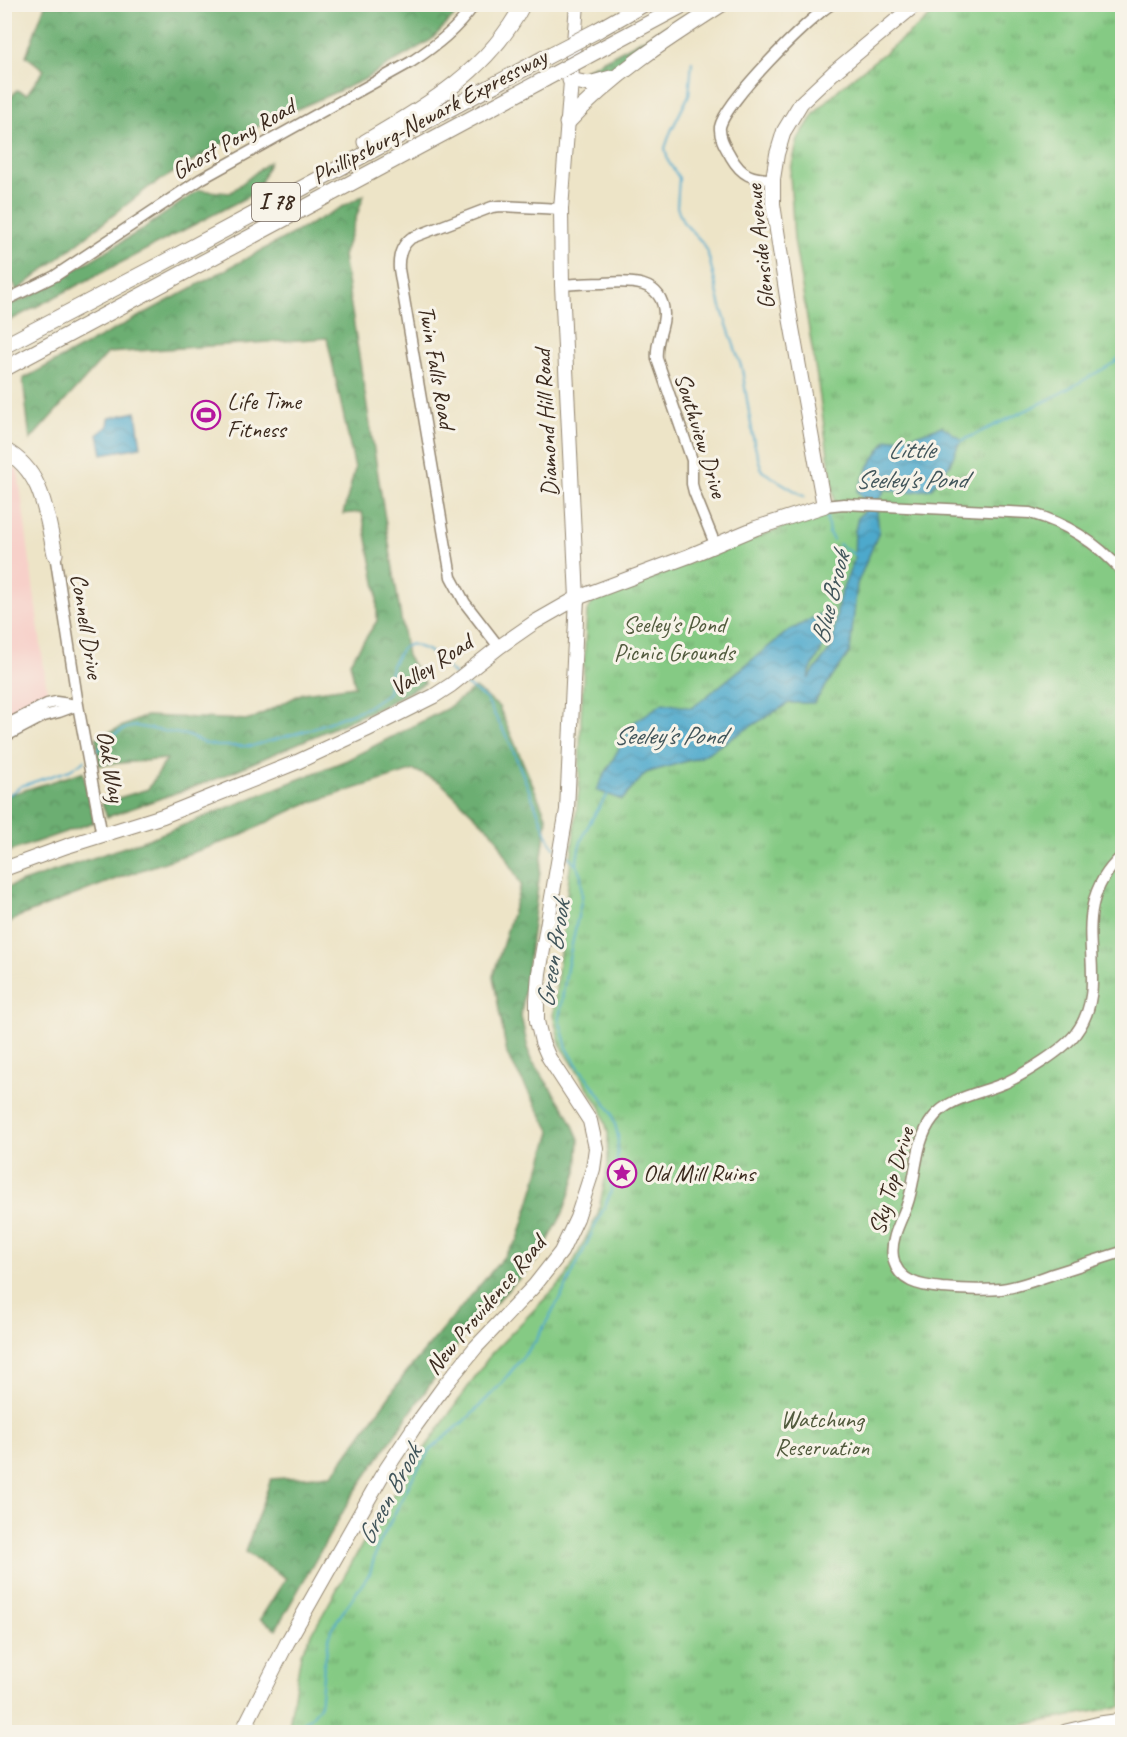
<svg xmlns="http://www.w3.org/2000/svg" width="1127" height="1737" font-family="Caveat,sans-serif">
  <style>
    .built { fill: #f7d0c9 }
    .forest { fill: url(#forest-crowns); stroke: #546c48; stroke-width: 1.5 }
    .park { fill: url(#park-tufts); stroke: #607a51; stroke-width: 1.5 }
    .water { fill: url(#water-waves); stroke: #446a75; stroke-width: 1.5 }
    .lines { fill: none; stroke-linecap: round; stroke-linejoin: round }
    .stream { stroke: #4ea9cc; stroke-width: 2 }
    .minor-casing { stroke: #948772; stroke-width: 13 }
    .major-casing { stroke: #948772; stroke-width: 16 }
    .highway-casing { stroke: #948772; stroke-width: 17 }
    .minor { stroke: #fff; stroke-width: 10 }
    .major { stroke: #fff; stroke-width: 14 }
    .highway { stroke: #fff; stroke-width: 15 }
    .highway-bridge-casing { stroke: #948772; stroke-width: 17; stroke-linecap: butt }
    .highway-bridge { stroke: #fff; stroke-width: 15 }
    .labels { text-anchor: middle; dominant-baseline: central; stroke-width: 6; stroke-linejoin: round; paint-order: stroke }
    .shield { fill: #f7f3e8; stroke: #73665b; stroke-width: 1.5 }
    .shield-label { font-size: 22px; font-weight: bold; fill: #3b2a1e }
    .street-label { font-size: 24px; fill: #3b2a1e; stroke: #f7f3e8 }
    .poi-label { font-size: 24px; fill: #3b2a1e; stroke: #f7f3e8; text-anchor: start }
    .park-label { font-size: 24px; fill: #515a3d; stroke: #f7f3e8 }
    .water-label { font-size: 26px; font-style: italic; fill: #42565b; stroke: #f7f3e8 }
  </style>
  <defs>
    <pattern id="forest-crowns" width="20" height="18" patternUnits="userSpaceOnUse" patternTransform="scale(1.5)"><rect width="20" height="18" fill="#6cae72"/><path d="M2 6a3 3 0 1 1 6 0M12 15a3 3 0 1 1 6 0" fill="none" stroke="#5a8e5d"/></pattern>
    <pattern id="park-tufts" width="24" height="20" patternUnits="userSpaceOnUse" patternTransform="scale(1.5)"><rect width="24" height="20" fill="#85ca84"/><path d="M3 7l-1-3M5 7V3M7 7l1-3M15 17l-1-3M17 17v-4M19 17l1-3" fill="none" stroke="#6ea46b"/></pattern>
    <pattern id="water-waves" width="16" height="10" patternUnits="userSpaceOnUse" patternTransform="scale(1.5)"><rect width="16" height="10" fill="#4ea9cc"/><path d="M0 5q4-4 8 0t8 0" fill="none" stroke="#428aa5"/></pattern>
  </defs>
  <rect width="100%" height="100%" fill="#f7f3e8"/>
  <filter id="ink" filterUnits="userSpaceOnUse"><feTurbulence type="fractalNoise" baseFrequency=".0167" numOctaves="2"/><feDisplacementMap in="SourceGraphic" scale="12" xChannelSelector="R" yChannelSelector="G"/><feConvolveMatrix kernelMatrix="1 2 1 2 8 2 1 2 1" color-interpolation-filters="sRGB"/></filter>
  <filter id="wash" filterUnits="userSpaceOnUse"><feTurbulence type="fractalNoise" baseFrequency=".008" numOctaves="4" result="noise"/><feDisplacementMap in="SourceGraphic" scale="24" xChannelSelector="R" yChannelSelector="G"/><feGaussianBlur stdDeviation="1.35" result="paint"/><feColorMatrix in="noise" values="0 0 0 0 0 0 0 0 0 0 0 0 0 0 0 0 0 1.4 0 .05"/><feComposite in="paint" operator="in"/></filter>
  <g filter="url(#wash)">
    <rect width="100%" height="100%" fill="#ede4c7"/>
    <path class="built" d="M4,465L18,470L48,699L4,723Z"/>
    <path class="forest" d="M45,5H465L431,40L363,80L236,136L149,187L17,291L6,266L5,267L4,106L17,90L27,94L44,70L26,56Z
      M707,5H713L620,70L582,79L583,71Z
      M270,161L257,192L5,323V306L29,297L140,231L199,190L230,193Z
      M364,195L343,256L407,656L425,683L383,706L216,779L107,817L102,803L148,789L167,759L99,765L96,738L146,716L250,720L303,693L355,686L350,662L377,621V593L362,512L343,514L355,469L327,338L108,353L30,440L23,379Z
      M475,688L499,707L547,818L521,1016L530,1058L568,1114L579,1139L577,1172L563,1213L539,1258L466,1333L352,1496L276,1629L260,1619L286,1578L245,1552L271,1479L332,1475L405,1374L518,1240L551,1132L507,1054L493,976L521,885L495,835L440,782L414,770L303,805L235,838L121,877L18,917L5,927V888L151,838L347,760L446,709Z
      M83,772L94,822L5,853V796Z"/>
    <path class="park" d="M945,5H1122V1706L1023,1725L999,1732H288L301,1653L380,1513L491,1354L566,1277L598,1214L608,1165V1132L601,1108L560,1044L553,1015L579,789L581,717L587,611L594,600C647,579 700,558 753,539C781,529 807,515 836,511L818,384L794,239L790,174L798,139L814,114L840,88Z"/>
    <path class="water" d="M136,412L141,447L102,454L98,434L108,426L109,418Z
      M942,426L961,439L950,464L931,489L904,493L886,489L878,500L877,513L879,532L857,584L850,652L814,703H789L701,757L646,773L622,800L596,790L633,723L663,703L692,708L787,632L820,614C835,649 814,652 808,679L832,647L839,599L854,560L855,531L858,517L864,512V500L857,491L870,464L887,440L915,435Z"/>
    <g class="lines">
      <path class="stream" d="M692,61L689,95L671,131L665,148L668,161L679,178L677,207L683,222L701,241L707,250L721,307L742,369L754,443L762,471L805,497
        M959,442L1050,399L1114,363L1122,355
        M826,512L829,533L833,540
        M839,544L856,556
        M464,683L486,699L510,743L551,844L556,848
        M92,754L103,746L116,733L127,728L135,726L186,735L204,743L217,746H252L308,730L366,708L388,693L392,665L402,648L411,644L429,651L455,675
        M4,798L21,786L70,770L85,760
        M577,866C576,839 595,814 609,792
        M294,1732L300,1725L312,1716L320,1706L324,1665L331,1629L370,1573L377,1548L413,1477L431,1449L470,1416L500,1385L535,1342L565,1289L610,1195L617,1162L618,1136L612,1113L598,1092L577,1065L567,1048L559,1019L567,968L582,897L581,875L577,866L566,854"/>
    </g>
  </g>
  <g filter="url(#ink)">
    <g class="lines">
      <g class="minor-casing">
        <path id="minor" d="M773,179C752,179 742,176 731,157C726,148 719,138 720,127C725,102 808,18 832,4
          M562,285C576,284 589,283 603,283C628,281 663,279 664,314C664,329 655,341 657,359L692,460V484L694,492L715,544
          M4,301L55,276L201,179L411,62C437,45 456,30 475,4
          M824,506L844,504L1030,513C1066,523 1097,543 1122,571
          M55,554L78,705L102,836
          M499,647L465,603L451,577L399,269C398,256 401,246 411,238L492,207L501,206L561,209
          M4,726L47,704L56,702L77,705
          M4,737L44,716L59,712L78,705
          M1122,856C1059,914 1117,978 1076,1033C1064,1050 1024,1074 1005,1083C982,1093 949,1097 933,1118C914,1142 917,1178 907,1205C901,1221 890,1239 893,1257C897,1282 921,1286 942,1288C961,1289 981,1291 1001,1289C1019,1287 1036,1280 1053,1274C1076,1267 1099,1259 1122,1252"/>
      </g>
      <g class="major-casing">
        <path id="major" d="M4,869L67,846L163,816L297,762L366,730L434,696L451,685L499,647L535,622L577,598L689,556L756,528L824,506L790,317L773,204V179L777,154L784,131L801,103L833,73L916,4
          M242,1732L287,1643L381,1477L413,1429L445,1385L476,1347L535,1285L561,1252L577,1218L593,1169L596,1148L590,1121L549,1058L542,1042L537,1021V1000L539,973L567,810L577,598L562,285L561,209L577,4"/>
      </g>
      <g class="highway-casing">
        <path id="highway" d="M598,30L644,4
          M597,51L685,4
          M570,80L589,84L611,78
          M567,123C611,75 667,39 722,4
          M365,142C426,107 490,69 523,4
          M4,346L161,264L546,57
          M4,369L545,79
          M4,450C44,471 46,515 55,554
          M1066,1732L1100,1724L1122,1721"/>
      </g>
      <use href="#minor" class="minor"/>
      <use href="#major" class="major"/>
      <use href="#highway" class="highway"/>
      <g class="highway-bridge-casing">
        <path id="highway-bridge" d="M546,57L598,30
          M545,79L597,51"/>
      </g>
      <use href="#highway-bridge" class="highway-bridge"/>
    </g>
  </g>
  <defs>
    <g id="stadium-ring" transform="scale(1.5)"><circle r="9.5" fill="#f7f3e8" stroke="#b5179e" stroke-width="1.5"/><path d="M0-5a6.5 5 0 1 0 0 10a6.5 5 0 1 0 0-10ZM-3.5-1.8h7v3.6h-7Z" fill="#b5179e"/></g>
    <g id="sight-ring" transform="scale(1.5)"><circle r="9.5" fill="#f7f3e8" stroke="#b5179e" stroke-width="1.5"/><path d="M0-6L1.8-2.2L6-1.7L2.9 1.2L3.7 5.4L0 3.3L-3.7 5.4L-2.9 1.2L-6-1.7L-1.8-2.2Z" fill="#b5179e"/></g>
  </defs>
  <g fill-rule="evenodd">
    <use href="#stadium-ring" x="206" y="415"/>
    <use href="#sight-ring" x="622" y="1173"/>
  </g>
  <g class="labels">
    <rect class="shield" x="252" y="183" width="48" height="38" rx="4.5"/>
    <g class="shield-label">
      <text x="276" y="202">I 78</text>
    </g>
    <g class="street-label">
      <text transform="translate(429 116) rotate(-28)">Phillipsburg-Newark Expressway</text>
      <text transform="translate(233 139) rotate(-30)">Ghost Pony Road</text>
      <text transform="translate(760 247) rotate(-96)">Glenside Avenue</text>
      <text transform="translate(437 367) rotate(80)">Twin Falls Road</text>
      <text transform="translate(546 423) rotate(-93)">Diamond Hill Road</text>
      <text transform="translate(701 435) rotate(73)">Southview Drive</text>
      <text transform="translate(87 626) rotate(81)">Connell Drive</text>
      <text transform="translate(431 665) rotate(-33)">Valley Road</text>
      <text transform="translate(111 766) rotate(80)">Oak Way</text>
      <text transform="translate(891 1181) rotate(-74)">Sky Top Drive</text>
      <text transform="translate(485 1305) rotate(-50)">New Providence Road</text>
    </g>
    <g class="poi-label">
      <text x="227" y="401">Life Time<tspan x="227" dy="28">Fitness</tspan></text>
      <text x="643" y="1173">Old Mill Ruins</text>
    </g>
    <g class="park-label">
      <text x="674" y="624">Seeley's Pond<tspan x="674" dy="28">Picnic Grounds</tspan></text>
      <text x="822" y="1419">Watchung<tspan x="822" dy="28">Reservation</tspan></text>
    </g>
    <g class="water-label">
      <text x="911" y="449">Little<tspan x="911" dy="30">Seeley's Pond</tspan></text>
      <text transform="translate(830 598) rotate(-76)">Blue Brook</text>
      <text x="669" y="735">Seeley's Pond</text>
      <text transform="translate(553 954) rotate(-81)">Green Brook</text>
      <text transform="translate(389 1495) rotate(-62)">Green Brook</text>
    </g>
  </g>
  <rect width="1127" height="1737" fill="none" stroke="#f7f3e8" stroke-width="24"/>
</svg>
